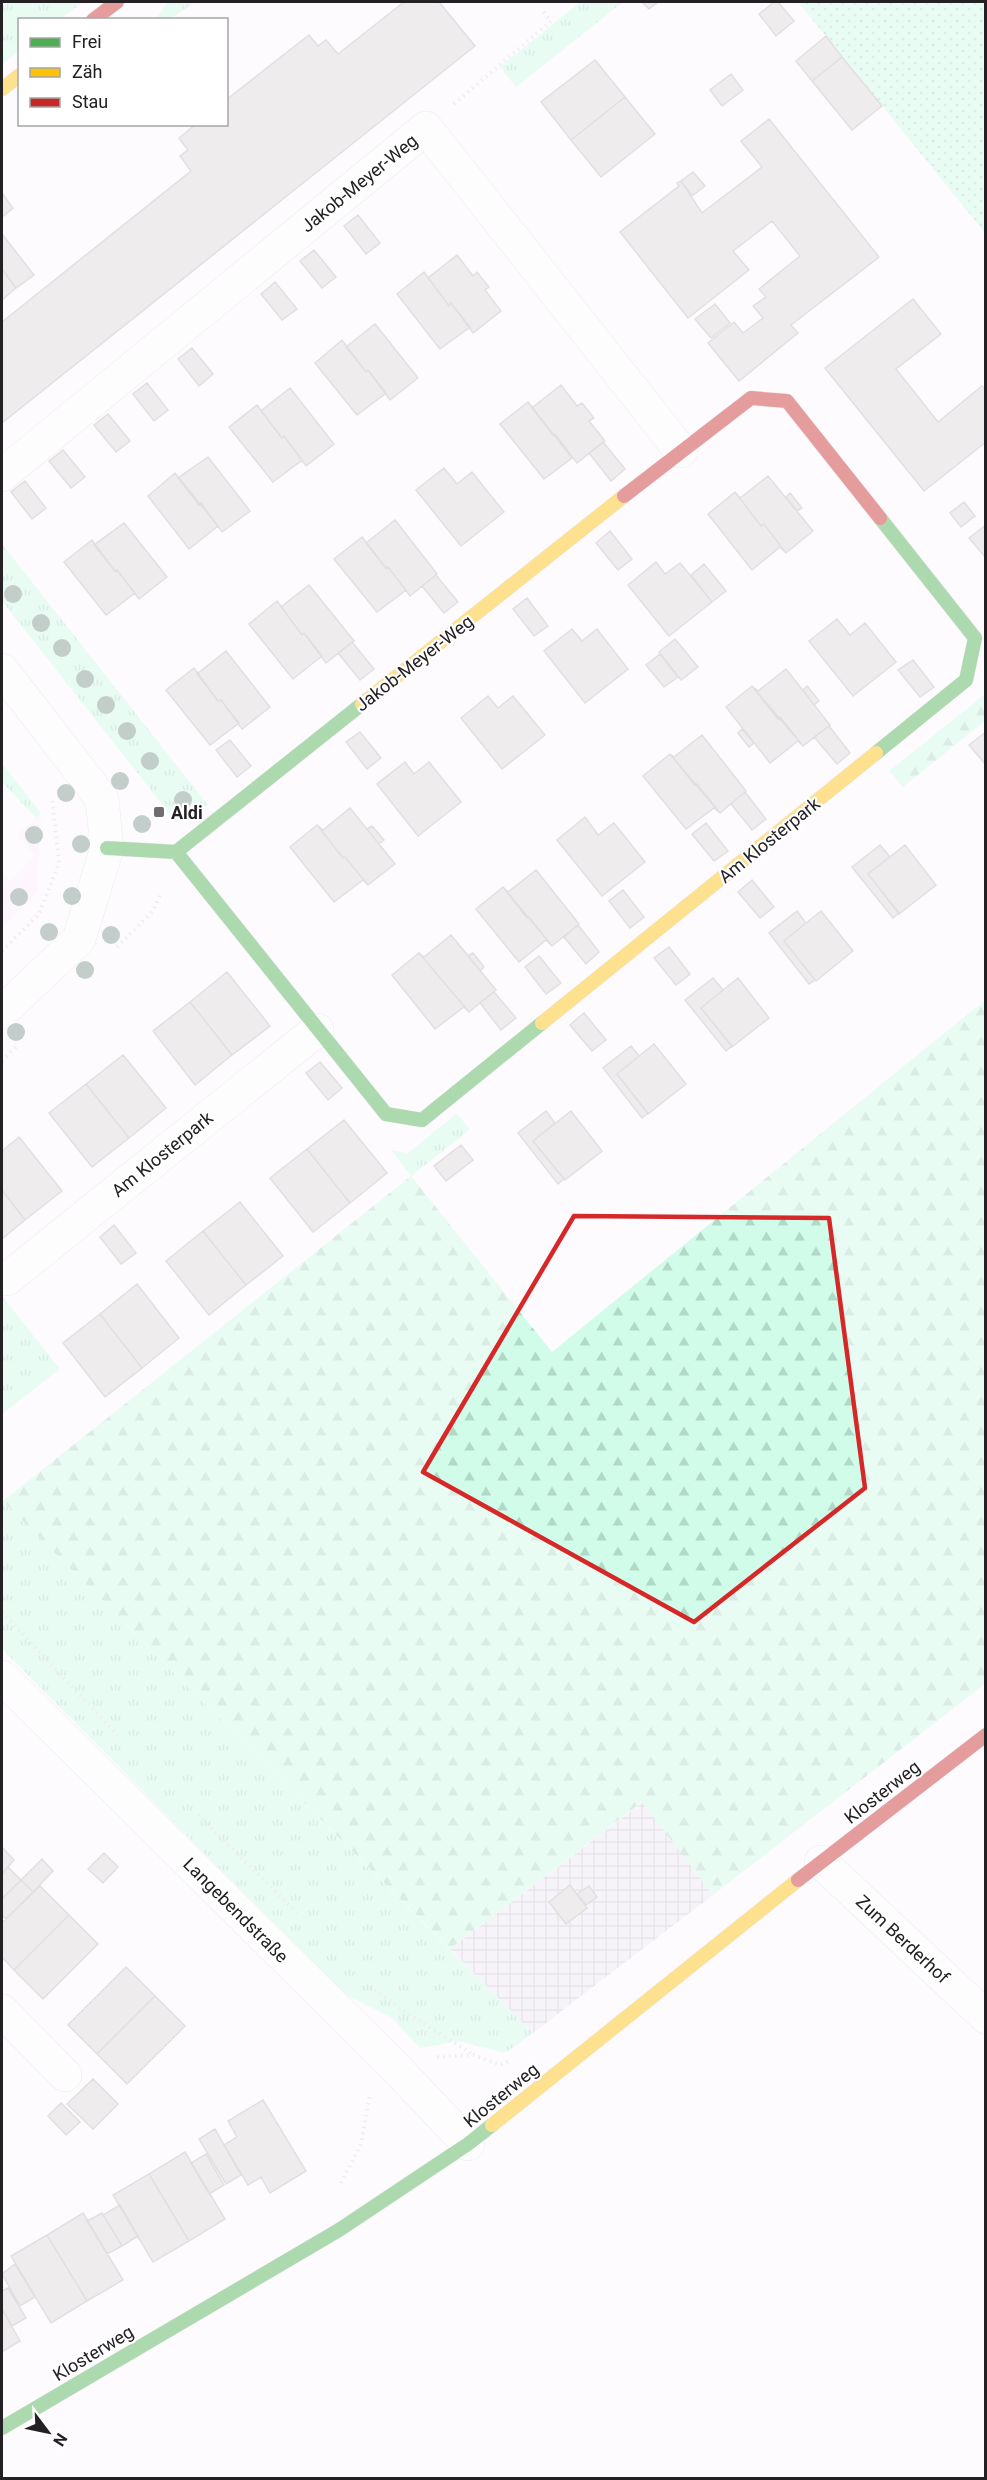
<svg xmlns="http://www.w3.org/2000/svg" width="987" height="2480" font-family="Roboto,sans-serif">
  <style>
    .commercial { fill: #fdf2fd }
    .industrial { fill: url(#industrial-grid) }
    .grass { fill: url(#grass-tufts) }
    .forest { fill: url(#forest-firs) }
    .park { fill: url(#park-dots) }
    .building { fill: #dddadc; stroke: #bfbdbf; stroke-width: 1.5 }
    .lines { fill: none; stroke-linecap: round; stroke-linejoin: round }
    .street-casing { stroke: #d9d7da; stroke-width: 34 }
    .fast-casing { stroke: #d9d7da; stroke-width: 15 }
    .slow-casing { stroke: #d9d7da; stroke-width: 15 }
    .jam-casing { stroke: #d9d7da; stroke-width: 15 }
    .path { stroke: #deddde; stroke-width: 4; stroke-dasharray: 1.5 4.5; stroke-linecap: butt }
    .street { stroke: #fffeff; stroke-width: 33 }
    .fast { stroke: #4caf50; stroke-width: 14 }
    .slow { stroke: #ffc107; stroke-width: 14 }
    .jam { stroke: #c62828; stroke-width: 14 }
    .tree { fill: #7c978d }
    .marked { fill: none; stroke: #d62828; stroke-width: 4.5; stroke-linejoin: round }
    .poi-dot { fill: #6f6d70; stroke: #fff; stroke-width: 2 }
    .labels { text-anchor: middle; dominant-baseline: central; stroke-width: 4.5; stroke-linejoin: round; paint-order: stroke }
    .street-label { font-size: 18px; fill: #232124; stroke: #fff }
    .poi-label { font-size: 18px; font-weight: bold; fill: #232124; stroke: #fff; text-anchor: start }
  </style>
  <defs>
    <pattern id="industrial-grid" width="8" height="8" patternUnits="userSpaceOnUse" patternTransform="scale(1.5)"><rect width="8" height="8" fill="#efecf4"/><path d="M0 4h8M4 0v8" fill="none" stroke="#cdcad1"/></pattern>
    <pattern id="grass-tufts" width="24" height="20" patternUnits="userSpaceOnUse" patternTransform="scale(1.5)"><rect width="24" height="20" fill="#d0fce9"/><path d="M3 7l-1-3M5 7V3M7 7l1-3M15 17l-1-3M17 17v-4M19 17l1-3" fill="none" stroke="#b2d8c8"/></pattern>
    <pattern id="forest-firs" width="22" height="20" patternUnits="userSpaceOnUse" patternTransform="scale(1.5)"><rect width="22" height="20" fill="#d0fce9"/><path d="M5 1l3.5 6h-7zM16 11l3.5 6h-7z" fill="#b2d8c8"/></pattern>
    <pattern id="park-dots" width="8" height="8" patternUnits="userSpaceOnUse" patternTransform="scale(1.5)"><rect width="8" height="8" fill="#d0fce9"/><path d="M2 2h.1M6 6h.1" fill="none" stroke="#b2d8c8" stroke-width="1.8" stroke-linecap="round"/></pattern>
  </defs>
  <rect width="100%" height="100%" fill="#fdfbfe"/>
  <path class="commercial" d="M41,813L37,893L2,927V873L10,881L35,855L17,835Z"/>
  <path class="industrial" d="M643,1802L713,1895L533,2033L450,1949Z"/>
  <path class="grass" d="M2,2H83L60,19L20,20L19,51L2,65Z
    M167,2H195L170,19H156Z
    M580,2H623L516,87L500,67Z
    M2,544L208,805L176,822L2,601Z
    M2,763L41,813L36,818L2,782Z
    M457,1113L470,1130L411,1176L391,1150L408,1153Z
    M2,1296L60,1369L2,1414Z
    M2,1500L533,2033L505,2053L459,2041L420,2048L392,2018L343,1993L2,1649Z"/>
  <path class="forest" d="M985,694V721L903,787L889,771Z
    M985,1000V1684L713,1895L642,1802L450,1949L3,1501L411,1176L552,1352Z"/>
  <path class="park" d="M798,2H985V233Z"/>
  <path class="building" d="M404,2H439L475,46L2,423V322L191,171L180,156L188,150L179,138L196,124H226V100L309,35L318,46L326,40L338,54Z
    M642,2H658L649,9Z
    M774,2H778L794,21L776,36L759,14Z
    M826,36L842,57L812,81L796,61Z
    M842,57L882,106L852,130L812,81Z
    M595,60L625,97L571,140L541,102Z
    M731,74L743,90L722,106L710,90Z
    M625,97L655,134L601,177L571,140Z
    M769,119L879,257L791,325L798,333L739,381L708,343L734,322L743,333L763,318L753,306L766,297L759,289L800,256L772,221L733,251L749,270L688,318L620,232L679,186L677,183L681,181L702,213L762,167L741,141Z
    M693,172L705,186L692,196L681,181Z
    M2,193L13,208L2,217Z
    M358,215L380,243L366,254L344,226Z
    M2,234L34,275L16,288L2,269Z
    M314,250L336,277L322,288L300,261Z
    M457,255L473,276L477,272L489,287L485,290L501,311L473,333L451,303L449,306L428,278Z
    M2,269L16,288L2,300Z
    M424,272L449,306L451,303L470,327L440,349L397,294Z
    M275,282L297,309L282,320L261,294Z
    M913,299L941,334L896,369L938,422L982,386L986,390V442L924,491L825,368Z
    M715,304L730,323L711,338L695,319Z
    M375,324L418,378L390,400L368,370L366,372L346,347Z
    M342,340L366,372L368,370L386,393L357,415L315,363Z
    M192,348L213,374L199,386L178,359Z
    M147,383L168,410L154,421L133,394Z
    M561,385L577,406L582,403L594,418L589,421L605,441L577,463L555,434L553,435L532,408Z
    M290,388L334,444L306,466L284,436L282,438L261,411Z
    M528,402L572,458L544,479L500,424Z
    M257,405L282,438L284,436L302,460L273,482L229,427Z
    M108,414L130,441L116,452L94,425Z
    M603,442L625,469L611,481L589,453Z
    M63,450L85,477L71,488L49,461Z
    M208,457L250,511L222,532L201,503L199,505L178,478Z
    M444,468L457,484L472,472L504,512L461,546L416,490Z
    M175,473L218,526L189,549L148,496Z
    M768,476L813,531L786,553L764,524L761,526L735,492L740,498Z
    M25,481L46,508L32,519L11,492Z
    M735,492L761,526L764,524L786,553L780,547L752,570L708,514Z
    M790,493L802,508L797,511L786,497Z
    M964,502L975,516L961,527L950,513Z
    M395,520L437,574L410,596L388,567L386,568L366,543Z
    M124,523L167,577L139,599L117,570L115,571L94,545Z
    M986,525V558L969,538Z
    M610,531L632,559L618,570L596,543Z
    M362,537L386,568L388,567L406,590L377,612L334,559Z
    M92,540L115,571L117,570L135,593L106,615L64,562Z
    M656,562L665,574L680,563L712,602L669,636L628,585Z
    M704,564L726,591L712,602L691,575Z
    M436,575L458,602L444,613L422,586Z
    M309,585L354,641L326,663L304,633L302,635L281,607Z
    M527,598L548,626L534,636L513,609Z
    M277,601L302,635L304,633L322,656L293,679L249,624Z
    M837,619L850,635L865,623L896,662L853,696L809,641Z
    M572,629L582,641L597,629L628,669L585,703L544,651Z
    M675,639L698,667L681,680L659,652Z
    M352,642L374,669L360,680L338,653Z
    M226,651L270,707L242,729L221,700L218,701L197,674Z
    M660,654L678,677L664,687L646,665Z
    M913,660L934,687L920,697L898,670Z
    M194,668L218,701L221,700L239,723L210,745L166,690Z
    M786,669L830,725L803,746L752,686L758,691Z
    M752,686L778,719L780,717L803,746L798,741L770,763L726,707Z
    M807,686L819,701L814,705L803,690Z
    M488,696L498,708L513,696L545,735L502,769L461,718Z
    M829,726L850,753L837,764L814,737Z
    M742,729L754,743L749,747L738,733Z
    M360,732L381,758L367,769L346,742Z
    M986,732V765L969,745Z
    M702,735L746,791L720,813L670,754L674,757Z
    M230,740L251,766L237,777L216,750Z
    M670,754L695,785L697,784L720,813L714,808L686,829L643,776Z
    M405,762L414,774L429,762L461,802L418,836L377,784Z
    M745,792L766,819L752,830L731,804Z
    M350,808L395,864L368,885L345,857L343,858L317,825L323,830Z
    M585,817L598,835L614,823L645,862L602,896L557,840Z
    M706,823L728,851L714,861L692,834Z
    M317,825L343,858L345,857L368,885L363,880L334,902L290,847Z
    M372,826L384,840L379,844L367,829Z
    M880,845L890,857L868,874L899,913L893,918L852,867Z
    M905,845L936,885L899,914L868,874Z
    M536,870L579,924L552,946L503,887L508,892Z
    M752,880L774,907L760,918L738,892Z
    M503,887L527,918L529,917L552,946L546,940L519,962L476,909Z
    M623,890L644,917L630,928L609,901Z
    M797,911L806,923L784,941L815,980L809,984L769,933Z
    M821,911L853,951L816,981L784,941Z
    M578,925L599,952L586,964L564,937Z
    M451,935L496,990L469,1012L419,953L424,957Z
    M669,947L690,974L676,985L654,958Z
    M419,953L469,1012L464,1007L435,1029L392,975Z
    M473,953L484,967L480,971L468,956Z
    M539,956L561,983L546,994L525,967Z
    M227,972L270,1026L232,1055L190,1002Z
    M713,978L723,990L701,1008L732,1046L726,1051L685,1000Z
    M738,978L769,1018L732,1047L701,1008Z
    M494,992L516,1018L501,1030L480,1003Z
    M190,1002L232,1055L195,1085L153,1031Z
    M584,1013L606,1040L592,1051L570,1025Z
    M654,1044L686,1084L648,1114L617,1074Z
    M631,1046L639,1056L617,1074L648,1113L642,1118L603,1068Z
    M123,1055L166,1108L129,1138L86,1084Z
    M320,1062L342,1088L328,1100L306,1073Z
    M86,1084L129,1138L92,1167L49,1113Z
    M546,1111L555,1123L533,1141L564,1179L558,1184L518,1133Z
    M571,1111L602,1151L565,1180L533,1141Z
    M344,1120L387,1173L350,1203L307,1149Z
    M19,1137L62,1191L25,1220L2,1190V1151Z
    M461,1145L473,1160L446,1181L434,1166Z
    M307,1149L350,1203L313,1232L270,1178Z
    M2,1190L25,1220L2,1239Z
    M240,1202L283,1256L246,1285L203,1231Z
    M114,1225L136,1253L121,1264L100,1237Z
    M203,1231L246,1285L209,1315L166,1261Z
    M137,1284L179,1338L142,1368L100,1314Z
    M100,1314L142,1368L105,1397L63,1343Z
    M2,1847L14,1860L2,1874Z
    M104,1853L118,1867L103,1883L88,1869Z
    M42,1859L53,1871L33,1892L21,1880Z
    M8,1867L21,1880L2,1899V1874Z
    M21,1880L33,1892L6,1919L2,1915V1899Z
    M570,1885L587,1908L566,1924L549,1902Z
    M40,1886L69,1915L14,1970L2,1957V1923Z
    M589,1886L597,1897L586,1905L577,1894Z
    M69,1915L98,1944L43,1999L14,1970Z
    M126,1967L155,1996L97,2054L68,2025Z
    M155,1996L185,2026L127,2084L97,2054Z
    M93,2079L118,2104L93,2129L67,2104Z
    M263,2100L306,2171L270,2193L261,2177L248,2185L224,2145L237,2137L228,2121Z
    M61,2103L80,2122L66,2135L48,2116Z
    M215,2129L241,2175L226,2184L199,2139Z
    M185,2152L225,2219L189,2241L149,2174Z
    M206,2154L224,2185L209,2194L191,2163Z
    M149,2174L189,2241L153,2262L113,2195Z
    M120,2205L138,2236L122,2246L103,2215Z
    M83,2213L123,2280L87,2301L47,2235Z
    M102,2213L122,2246L107,2254L87,2221Z
    M47,2235L87,2301L51,2323L11,2256Z
    M15,2264L35,2297L20,2306L2,2274Z
    M8,2288L26,2318L12,2326L2,2309V2291Z
    M2,2309L20,2341L2,2352Z"/>
  <g class="lines">
    <g class="street-casing">
      <path id="street" d="M2,475L426,128L681,451
        M2,670L102,799L107,848L79,939L2,1012
        M7,1279L317,1030
        M2,1677L397,2069L468,2144
        M821,1862L986,2017
        M2,2011L65,2075"/>
    </g>
    <g class="fast-casing">
      <path id="fast" d="M876,753L966,680L975,638L880,518
        M107,848L176,852L386,1114L422,1120L542,1023
        M176,852L362,704
        M2,2428L339,2230L468,2144L492,2125"/>
    </g>
    <g class="slow-casing">
      <path id="slow" d="M2,89L20,75
        M362,704L624,496
        M542,1023L876,753
        M492,2125L798,1880"/>
    </g>
    <g class="jam-casing">
      <path id="jam" d="M93,20L117,2
        M624,496L751,398L787,401L880,518
        M798,1880L986,1735"/>
    </g>
    <path class="path" d="M454,104L551,21L542,10
      M117,947L153,911L161,893
      M2,951L39,914L59,863L52,798
      M2,1061L16,1047
      M2,1612L120,1738
      M198,1815L297,1913
      M370,1986L408,2014L474,2055
      M437,2057L474,2055L500,2065L511,2060
      M341,2183L361,2144L370,2094"/>
    <use href="#street" class="street"/>
    <use href="#fast" class="fast"/>
    <use href="#slow" class="slow"/>
    <use href="#jam" class="jam"/>
  </g>
  <g class="tree">
    <circle cx="13" cy="594" r="9"/>
    <circle cx="41" cy="623" r="9"/>
    <circle cx="62" cy="648" r="9"/>
    <circle cx="85" cy="679" r="9"/>
    <circle cx="106" cy="705" r="9"/>
    <circle cx="127" cy="731" r="9"/>
    <circle cx="150" cy="761" r="9"/>
    <circle cx="120" cy="781" r="9"/>
    <circle cx="66" cy="793" r="9"/>
    <circle cx="183" cy="800" r="9"/>
    <circle cx="142" cy="824" r="9"/>
    <circle cx="34" cy="835" r="9"/>
    <circle cx="81" cy="844" r="9"/>
    <circle cx="72" cy="896" r="9"/>
    <circle cx="19" cy="897" r="9"/>
    <circle cx="49" cy="932" r="9"/>
    <circle cx="111" cy="935" r="9"/>
    <circle cx="85" cy="970" r="9"/>
    <circle cx="16" cy="1032" r="9"/>
  </g>
  <path d="M0 0H987V2480H0ZM574,1216L829,1218L865,1488L694,1622L423,1472Z" fill="#fdfbfe" fill-opacity=".55" fill-rule="evenodd"/>
  <path class="marked" d="M574,1216L829,1218L865,1488L694,1622L423,1472Z"/>
  <rect class="poi-dot" x="153" y="806" width="12" height="12" rx="3"/>
  <g class="labels">
    <g class="street-label">
      <text transform="translate(359 183) rotate(-39)">Jakob-Meyer-Weg</text>
      <text transform="translate(414 663) rotate(-38)">Jakob-Meyer-Weg</text>
      <text transform="translate(769 840) rotate(-39)">Am Klosterpark</text>
      <text transform="translate(162 1154) rotate(-39)">Am Klosterpark</text>
      <text transform="translate(882 1792) rotate(-38)">Klosterweg</text>
      <text transform="translate(236 1910) rotate(45)">Langebendstraße</text>
      <text transform="translate(903 1939) rotate(43)">Zum Berderhof</text>
      <text transform="translate(501 2095) rotate(-39)">Klosterweg</text>
      <text transform="translate(93 2353) rotate(-31)">Klosterweg</text>
    </g>
    <g class="poi-label">
      <text x="171" y="812">Aldi</text>
    </g>
  </g>
  <rect width="987" height="2480" fill="none" stroke="#232124" stroke-width="6"/>
  <rect x="18" y="18" width="210" height="108" fill="#ffffff" stroke="#a7a6a7" stroke-width="1.5"/>
  <rect x="30" y="38" width="30" height="9" fill="#4caf50" stroke="#a7a6a7" stroke-width="1.5"/>
  <text x="72" y="48" font-size="18" fill="#232124">Frei</text>
  <rect x="30" y="68" width="30" height="9" fill="#ffc107" stroke="#a7a6a7" stroke-width="1.5"/>
  <text x="72" y="78" font-size="18" fill="#232124">Zäh</text>
  <rect x="30" y="98" width="30" height="9" fill="#c62828" stroke="#a7a6a7" stroke-width="1.5"/>
  <text x="72" y="108" font-size="18" fill="#232124">Stau</text>
  <g transform="translate(48 2432) rotate(122)" stroke="#ffffff" stroke-width="4.5" paint-order="stroke">
  <path d="M0-4.5L10 22L0 15L-10 22Z" fill="#232124"/>
  <text y="-9" font-size="16" font-weight="bold" text-anchor="middle" fill="#232124">N</text>
  </g>
</svg>
